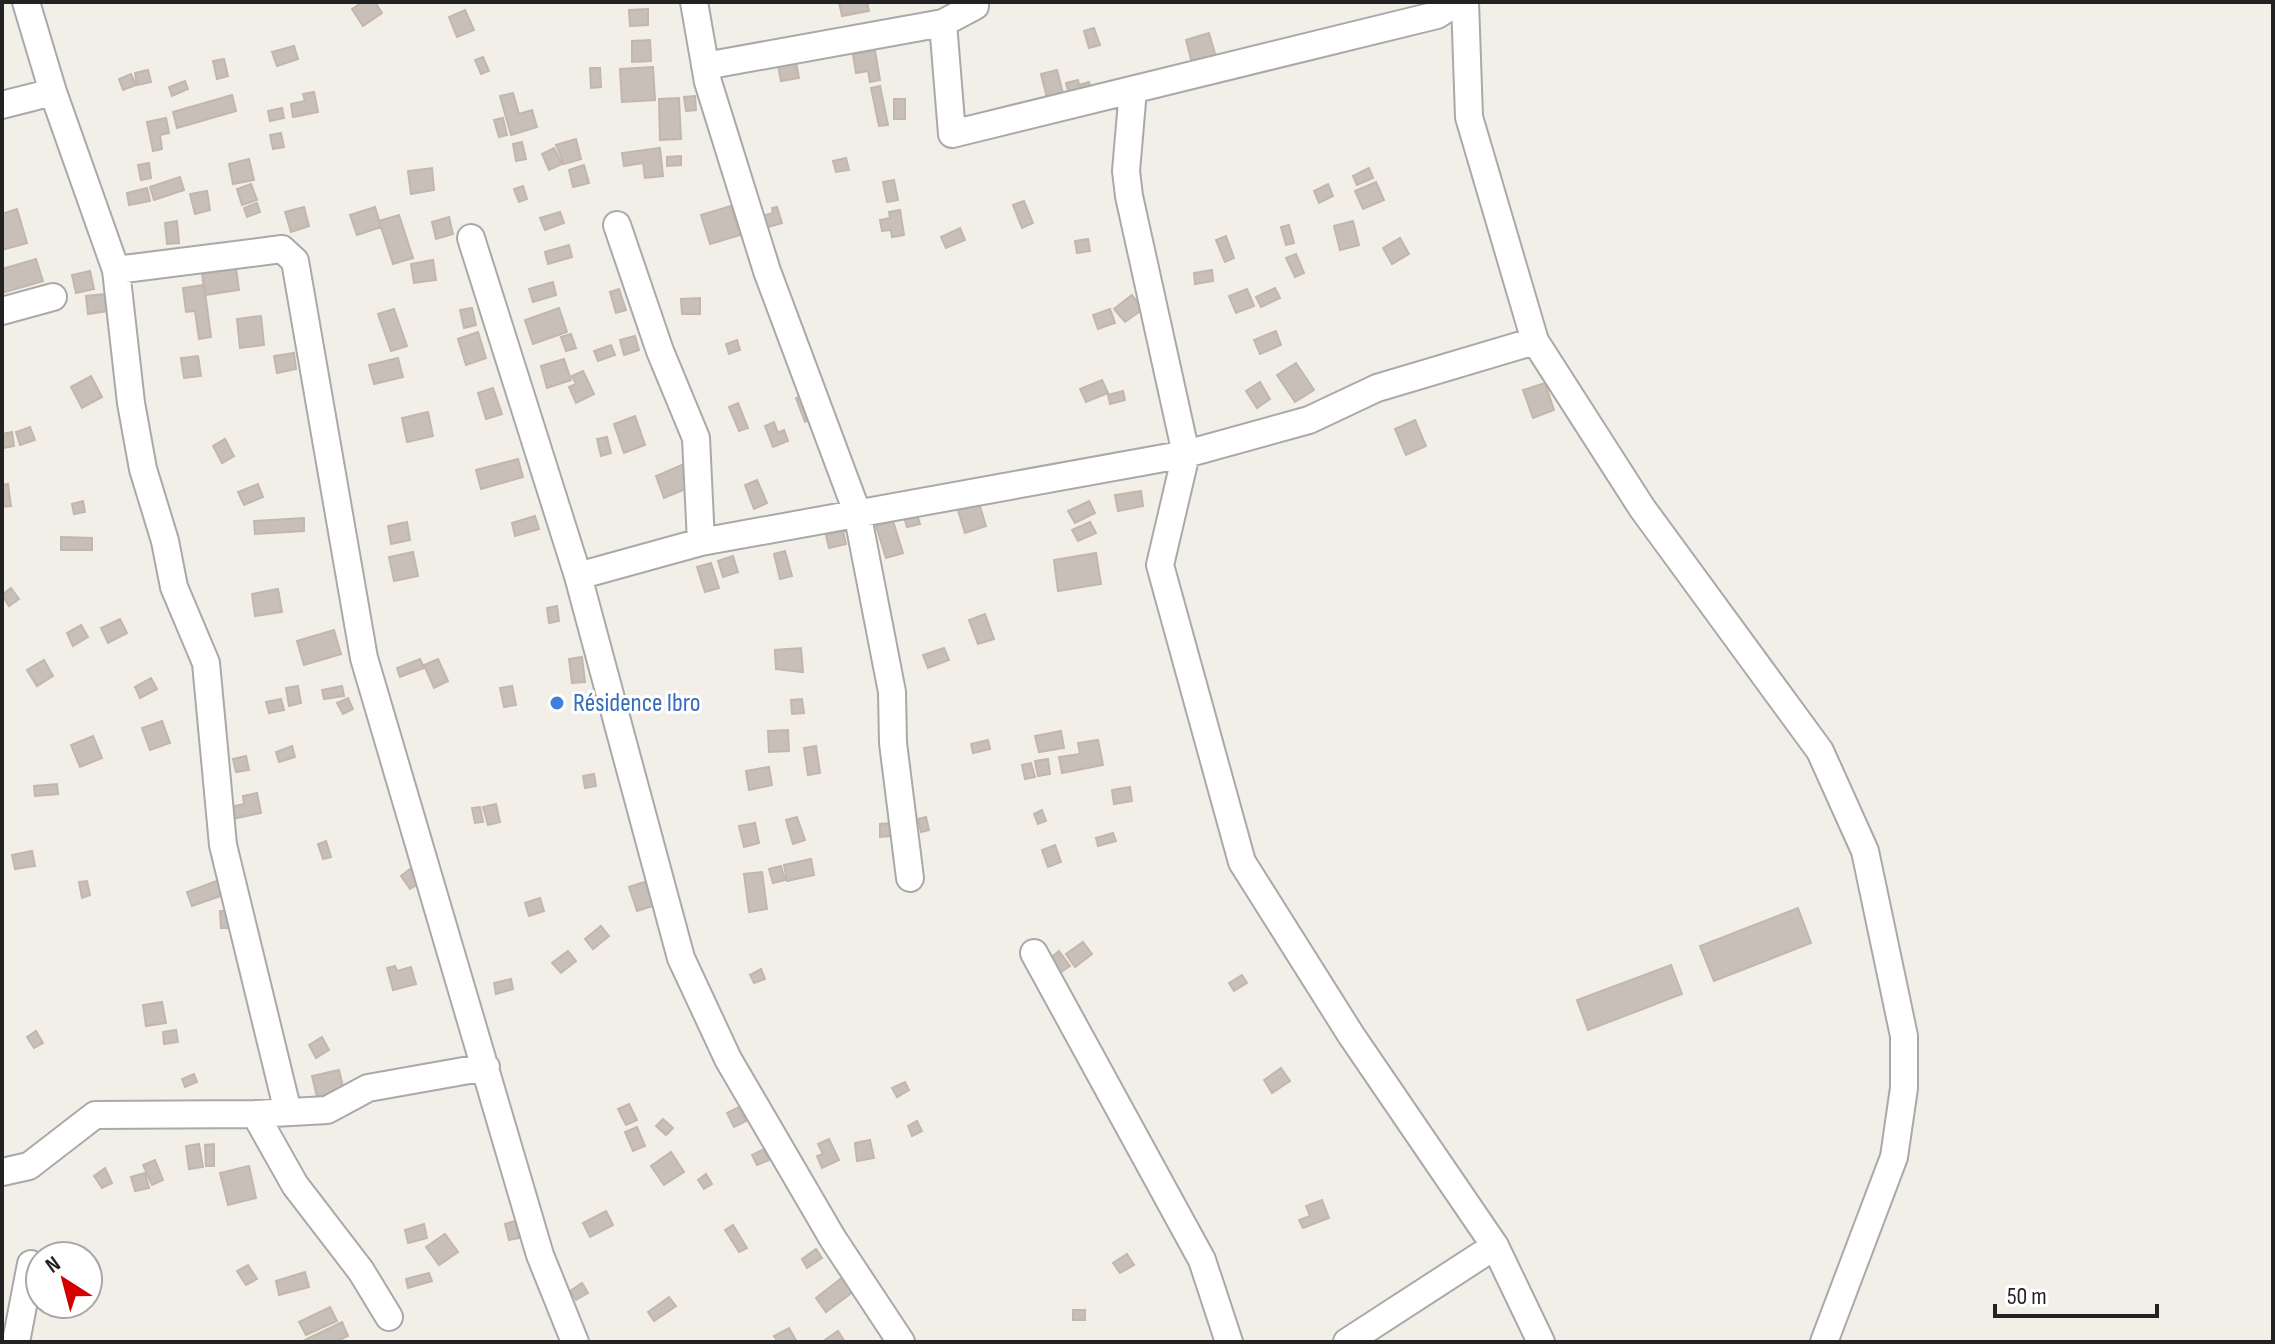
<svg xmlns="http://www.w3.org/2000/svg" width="2275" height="1344" font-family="'Sofia Sans Condensed',sans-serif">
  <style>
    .building { fill: #c7bfb8; stroke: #c4b6ab; stroke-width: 2 }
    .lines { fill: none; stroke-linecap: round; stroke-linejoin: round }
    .minor-casing { stroke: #a9a9a9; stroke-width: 30 }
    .minor { stroke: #fff; stroke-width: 26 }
    .shop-dot { fill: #3f7fe0; stroke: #fff; stroke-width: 3 }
    .labels { text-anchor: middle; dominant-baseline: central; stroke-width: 6; stroke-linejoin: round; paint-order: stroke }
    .shop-label { font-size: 26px; fill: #366cbe; stroke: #fff; text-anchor: start }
  </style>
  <rect width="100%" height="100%" fill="#f2efe9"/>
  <path class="building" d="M363,2H375L382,13L363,26L352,9Z
    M839,2H867L869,11L842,16Z
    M648,9V25L630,26L629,10Z
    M465,10L474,30L457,37L449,17Z
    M1094,28L1100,45L1089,48L1084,31Z
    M1209,33L1216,57L1192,63L1186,40Z
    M650,40L651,61L632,62V41Z
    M294,46L298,59L277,66L272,52Z
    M875,51L880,80L870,82L868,71L856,73L853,54Z
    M483,57L489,71L481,74L475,60Z
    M795,57L799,78L781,81L777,60Z
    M224,59L228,76L217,79L213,61Z
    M653,67L655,100L622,102L620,69Z
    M590,68H600L601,87L591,88Z
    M148,70L151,82L137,85L135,73Z
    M1057,70L1064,97L1048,102L1041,74Z
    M131,74L136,85L123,90L119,79Z
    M1078,80L1079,85L1089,82L1092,93L1070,98L1066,83Z
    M185,81L188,89L172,96L169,87Z
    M880,86L888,125L879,126L871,88Z
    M314,92L318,112L293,117L291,104L305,101L303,94Z
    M513,93L519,114L532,110L537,127L511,135L500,96Z
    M232,95L236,111L177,128L173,112Z
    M695,96L696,110L686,111L684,97Z
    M679,98L681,139L660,140L659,99Z
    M894,99H905V119H894Z
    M282,108L284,118L270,121L268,111Z
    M166,118L169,133L160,135L162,149L153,151L147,122Z
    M503,118L507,135L499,137L494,120Z
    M281,133L284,147L273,149L270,135Z
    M576,139L581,159L564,164L556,145Z
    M522,142L526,159L516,161L513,144Z
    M554,148L562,164L549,170L542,154Z
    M660,148L663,176L645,178L643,163L624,166L622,153Z
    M681,156V165L667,166V157Z
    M846,158L849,170L836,172L833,161Z
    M249,159L254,180L233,184L229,164Z
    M149,163L151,178L141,180L138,165Z
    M584,165L589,183L573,187L569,170Z
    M432,168L434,190L411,194L408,171Z
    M1369,168L1373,178L1357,185L1353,176Z
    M180,177L184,190L154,200L150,187Z
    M894,180L898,200L887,202L883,182Z
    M1376,182L1384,200L1363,209L1355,191Z
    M251,184L257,200L242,205L237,189Z
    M1328,184L1333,196L1319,203L1314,191Z
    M523,186L527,199L519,202L514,189Z
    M147,188L150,201L129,205L127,193Z
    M207,191L210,210L195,214L190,194Z
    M1024,201L1033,223L1022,228L1013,205Z
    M257,203L260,212L247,217L244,208Z
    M731,206L740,235L710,244L701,215Z
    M304,207L309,226L291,232L285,212Z
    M375,207L381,227L357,235L350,215Z
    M777,207L782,223L765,228L762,216L773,213L772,208Z
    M17,209L27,243L2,250V214Z
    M900,210L904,235L892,237L891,230L882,231L880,220L890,218L889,212Z
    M560,212L564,223L545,230L540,218Z
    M399,215L413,258L393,264L379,221Z
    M449,217L453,234L436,239L432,222Z
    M177,221L179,243L167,244L165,223Z
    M1353,221L1359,245L1340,250L1334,226Z
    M1289,225L1294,243L1286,245L1281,227Z
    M960,228L965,240L946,248L941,237Z
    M1226,236L1234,258L1225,262L1216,240Z
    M1400,238L1409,254L1392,264L1383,248Z
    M1088,239L1090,251L1077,253L1075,241Z
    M569,245L572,257L548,264L545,252Z
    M1296,254L1304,273L1295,277L1286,258Z
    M36,259L43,281L2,293V269Z
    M433,260L436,280L414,283L411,264Z
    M236,268L239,290L205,295L202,274Z
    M1212,270L1213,281L1195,284L1194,273Z
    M90,271L94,289L76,293L72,275Z
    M553,282L556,295L533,302L529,289Z
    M204,285L211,337L199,339L195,311L186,312L183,288Z
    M1275,288L1280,298L1261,307L1256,297Z
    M619,289L626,310L616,313L610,292Z
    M1247,289L1254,306L1236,313L1229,296Z
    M105,294L108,311L88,314L86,296Z
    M1132,295L1143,309L1125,322L1114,309Z
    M700,298V314H682L681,299Z
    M472,308L476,325L464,328L460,310Z
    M559,308L567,332L533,344L525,320Z
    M394,309L407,346L391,351L378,314Z
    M1110,309L1115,323L1098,329L1093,315Z
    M261,316L264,345L240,348L237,319Z
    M1276,331L1281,345L1260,354L1254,340Z
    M478,332L486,358L466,365L458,339Z
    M571,334L576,348L566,351L561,337Z
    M635,336L639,350L624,355L620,340Z
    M737,340L740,350L729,354L726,344Z
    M611,345L615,355L598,361L594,351Z
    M294,353L296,369L277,373L274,356Z
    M198,356L201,376L184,378L181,358Z
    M398,358L403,377L374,384L369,365Z
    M564,359L571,380L547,388L541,366Z
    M1296,363L1314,390L1295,402L1277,375Z
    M583,371L594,394L576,403L569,387L576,384L572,376Z
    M91,376L102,397L82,408L71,387Z
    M1102,380L1108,393L1086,402L1080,389Z
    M1260,382L1270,399L1257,408L1246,391Z
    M1545,383L1554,410L1533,418L1523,390Z
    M493,388L502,414L486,419L478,393Z
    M1123,391L1125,400L1110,404L1108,395Z
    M809,393L818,416L805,422L796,398Z
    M738,403L748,428L739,431L729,407Z
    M428,412L433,436L407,442L402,418Z
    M635,416L645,445L624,453L614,424Z
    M1415,420L1426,446L1406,455L1395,429Z
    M774,422L778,433L784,430L788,441L773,447L765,426Z
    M30,427L35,440L20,445L16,432Z
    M12,432L14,446L3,448L2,434Z
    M607,437L611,453L601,456L597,439Z
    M225,439L234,456L222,463L213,446Z
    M518,459L523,477L481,489L476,470Z
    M684,464L693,486L664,498L656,476Z
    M757,480L767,503L754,509L745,485Z
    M8,484L11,506L2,507V485Z
    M258,484L263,497L244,505L238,492Z
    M1141,491L1143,506L1118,511L1115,495Z
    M978,500L986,526L965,533L957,507Z
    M83,501L85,512L74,514L72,504Z
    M1089,501L1095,513L1075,523L1068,511Z
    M915,508L920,524L907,527L902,511Z
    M535,516L539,529L515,536L512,523Z
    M304,518V531L255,534L254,521Z
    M893,521L903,553L886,558L876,526Z
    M407,522L410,540L391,544L388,526Z
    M1090,522L1096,533L1078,541L1072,530Z
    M843,531L846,544L829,548L826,535Z
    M61,537L92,538V550H61Z
    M785,551L792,576L780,579L774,554Z
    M413,552L418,576L394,581L389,557Z
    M1096,553L1101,584L1058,591L1054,560Z
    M733,556L738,572L723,577L718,561Z
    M711,563L719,588L705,592L697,567Z
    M11,588L19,599L9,606L2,595Z
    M278,589L282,612L255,616L252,594Z
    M557,606L559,621L549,623L547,608Z
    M985,614L994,639L978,644L969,620Z
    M120,619L127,633L108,643L101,628Z
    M81,625L88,637L73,646L67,633Z
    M334,630L341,654L304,665L297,641Z
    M801,648L803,672L776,669L775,650Z
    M944,648L949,660L928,668L923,655Z
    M582,657L585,682L572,683L569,659Z
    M420,659L424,668L400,677L397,668Z
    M438,659L448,681L434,688L424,665Z
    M44,660L53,676L37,686L27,670Z
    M151,678L157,689L140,698L135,687Z
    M298,686L301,703L289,706L286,688Z
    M342,686L344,696L324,699L322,690Z
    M512,686L516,705L504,707L500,688Z
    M348,698L353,709L343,714L337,703Z
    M281,699L284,710L269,713L266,702Z
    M802,699L804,713L792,714L791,700Z
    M162,721L170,743L150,750L142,728Z
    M788,730L789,751L769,752L768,731Z
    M1061,731L1064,748L1039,752L1035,736Z
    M93,736L102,758L80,767L71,745Z
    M988,740L990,749L973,753L971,744Z
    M1098,740L1103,765L1062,773L1059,757L1080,754L1078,743Z
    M292,746L295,757L279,762L276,752Z
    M816,746L820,773L808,775L804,748Z
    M246,756L249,770L236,772L233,759Z
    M1048,759L1050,774L1038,776L1035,761Z
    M1031,763L1035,777L1025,779L1022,765Z
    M769,767L772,785L749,790L746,771Z
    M594,774L596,786L585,788L583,776Z
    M57,784L58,794L35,796L34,786Z
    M1130,787L1132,801L1114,804L1112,790Z
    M257,793L261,813L232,819L230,807L244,804L243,796Z
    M496,804L500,822L488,825L483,807Z
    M480,807L483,822L475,823L472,808Z
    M1042,810L1046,821L1038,824L1034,814Z
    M797,817L805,840L793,844L786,820Z
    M926,817L929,830L921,832L918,819Z
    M755,823L759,843L744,847L739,826Z
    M891,823L892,836L880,837V824Z
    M1113,833L1116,841L1098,846L1096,838Z
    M326,841L331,857L323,859L318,844Z
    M1055,845L1061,862L1048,867L1042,850Z
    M32,851L35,866L15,869L12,855Z
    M811,859L814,875L787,881L784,865Z
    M781,866L785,880L773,883L769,869Z
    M410,869L420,883L410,889L401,876Z
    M762,872L767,909L749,912L744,874Z
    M657,878L665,902L637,911L629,887Z
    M219,880L224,895L192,906L187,892Z
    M87,881L90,895L82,898L79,882Z
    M540,898L544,911L529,916L525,903Z
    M1798,908L1811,943L1714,981L1700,946Z
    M220,911H233V928H221Z
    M601,926L609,936L593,949L585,939Z
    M1083,942L1092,954L1075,967L1066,954Z
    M568,951L576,961L561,973L552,963Z
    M1059,951L1070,966L1058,974L1048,960Z
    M1671,965L1682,994L1588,1030L1577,1000Z
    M395,966L397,971L411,967L416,984L393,990L387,968Z
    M761,969L765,979L754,983L750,975Z
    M1242,975L1247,983L1234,991L1229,983Z
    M511,979L513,989L496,994L494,983Z
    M162,1002L166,1023L146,1026L143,1005Z
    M176,1030L178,1042L164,1044L163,1032Z
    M36,1031L43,1043L34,1048L27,1037Z
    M322,1037L329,1050L316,1058L309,1045Z
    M1281,1068L1290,1081L1272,1093L1264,1080Z
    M339,1070L345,1095L318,1101L312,1076Z
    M194,1074L197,1082L185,1087L182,1079Z
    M905,1082L909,1090L897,1097L892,1088Z
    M629,1104L637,1120L626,1125L618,1109Z
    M739,1107L746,1121L734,1127L727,1113Z
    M663,1119L673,1128L666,1135L656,1126Z
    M917,1121L922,1131L912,1136L908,1126Z
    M637,1127L645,1146L633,1151L625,1132Z
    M829,1139L839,1160L822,1168L817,1156L823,1154L818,1144Z
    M870,1140L874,1158L857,1161L855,1143Z
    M199,1144L203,1167L189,1169L186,1146Z
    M214,1144V1166H206L205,1145Z
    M764,1149L769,1160L757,1165L752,1155Z
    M671,1152L684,1172L664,1185L651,1166Z
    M155,1160L163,1180L152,1185L143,1165Z
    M249,1166L256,1198L228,1205L220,1173Z
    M105,1168L112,1183L102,1188L94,1176Z
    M145,1173L149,1188L135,1191L131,1177Z
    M706,1174L712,1184L704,1189L698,1180Z
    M1322,1200L1329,1218L1303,1228L1299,1220L1310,1216L1306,1206Z
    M606,1211L613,1225L590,1237L583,1223Z
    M515,1221L519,1238L509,1240L505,1224Z
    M424,1224L427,1238L408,1243L405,1230Z
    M733,1225L747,1248L739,1252L725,1230Z
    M445,1234L458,1252L439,1265L426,1247Z
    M816,1249L822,1258L807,1268L802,1259Z
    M1127,1254L1134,1265L1120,1273L1113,1263Z
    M248,1265L257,1279L246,1285L237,1271Z
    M305,1272L309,1287L279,1295L276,1281Z
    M429,1273L432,1281L408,1288L406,1279Z
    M843,1277L854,1291L826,1312L816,1298Z
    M582,1283L588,1293L576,1300L570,1291Z
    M669,1297L676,1306L654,1321L648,1312Z
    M330,1307L337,1321L306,1335L299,1322Z
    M1073,1310H1085V1320H1073Z
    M342,1322L348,1336L335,1342H301Z
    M789,1328L797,1342H778L774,1336Z
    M838,1331L845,1342H822Z"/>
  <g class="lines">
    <g class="minor-casing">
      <path id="minor" d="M26,2L53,92L116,270L131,403L143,469L165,541L174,587L206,663L223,845L288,1112
        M694,2L708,82L767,271L857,512L892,692L893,743L910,878
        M1465,2L1469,117L1535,341L1642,508L1820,751L1865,851L1904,1036V1088L1894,1157L1824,1342
        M943,23L952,134L1437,15L1457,2
        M705,66L943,23L975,6V2
        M1133,90L1126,171L1129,196L1186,454L1160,565L1242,862L1351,1035L1495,1246L1541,1342
        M2,105L53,92
        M617,225L660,351L696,438L701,542
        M471,238L578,576L681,958L728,1059L833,1239L901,1342
        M116,270L282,249L295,261L364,658L540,1255L575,1342
        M2,311L53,297
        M578,576L701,542L1186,454L1309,420L1377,388L1535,341
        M1034,953L1202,1260L1229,1342
        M255,1114L295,1185L361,1271L389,1317
        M2,1172L29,1166L95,1115L255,1114L327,1110L368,1088L486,1067
        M16,1342L31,1264
        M1347,1342L1495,1246"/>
    </g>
    <use href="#minor" class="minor"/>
  </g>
  <circle class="shop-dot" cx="557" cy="703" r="8"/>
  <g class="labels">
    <g class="shop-label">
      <text x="573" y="703">Résidence Ibro</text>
    </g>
  </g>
  <rect width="2275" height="1344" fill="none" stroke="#222222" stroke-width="8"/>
  <g transform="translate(64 1280) rotate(324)"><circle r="38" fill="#ffffff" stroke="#a7a7a7" stroke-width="2"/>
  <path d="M0-6L14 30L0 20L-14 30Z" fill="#d40000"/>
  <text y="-12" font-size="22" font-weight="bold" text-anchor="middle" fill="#222222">N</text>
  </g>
  <path d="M1995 1304v12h162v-12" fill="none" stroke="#222222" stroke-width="4"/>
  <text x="2007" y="1304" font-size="24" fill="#222222" stroke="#ffffff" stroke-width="6" paint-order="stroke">50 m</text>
</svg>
